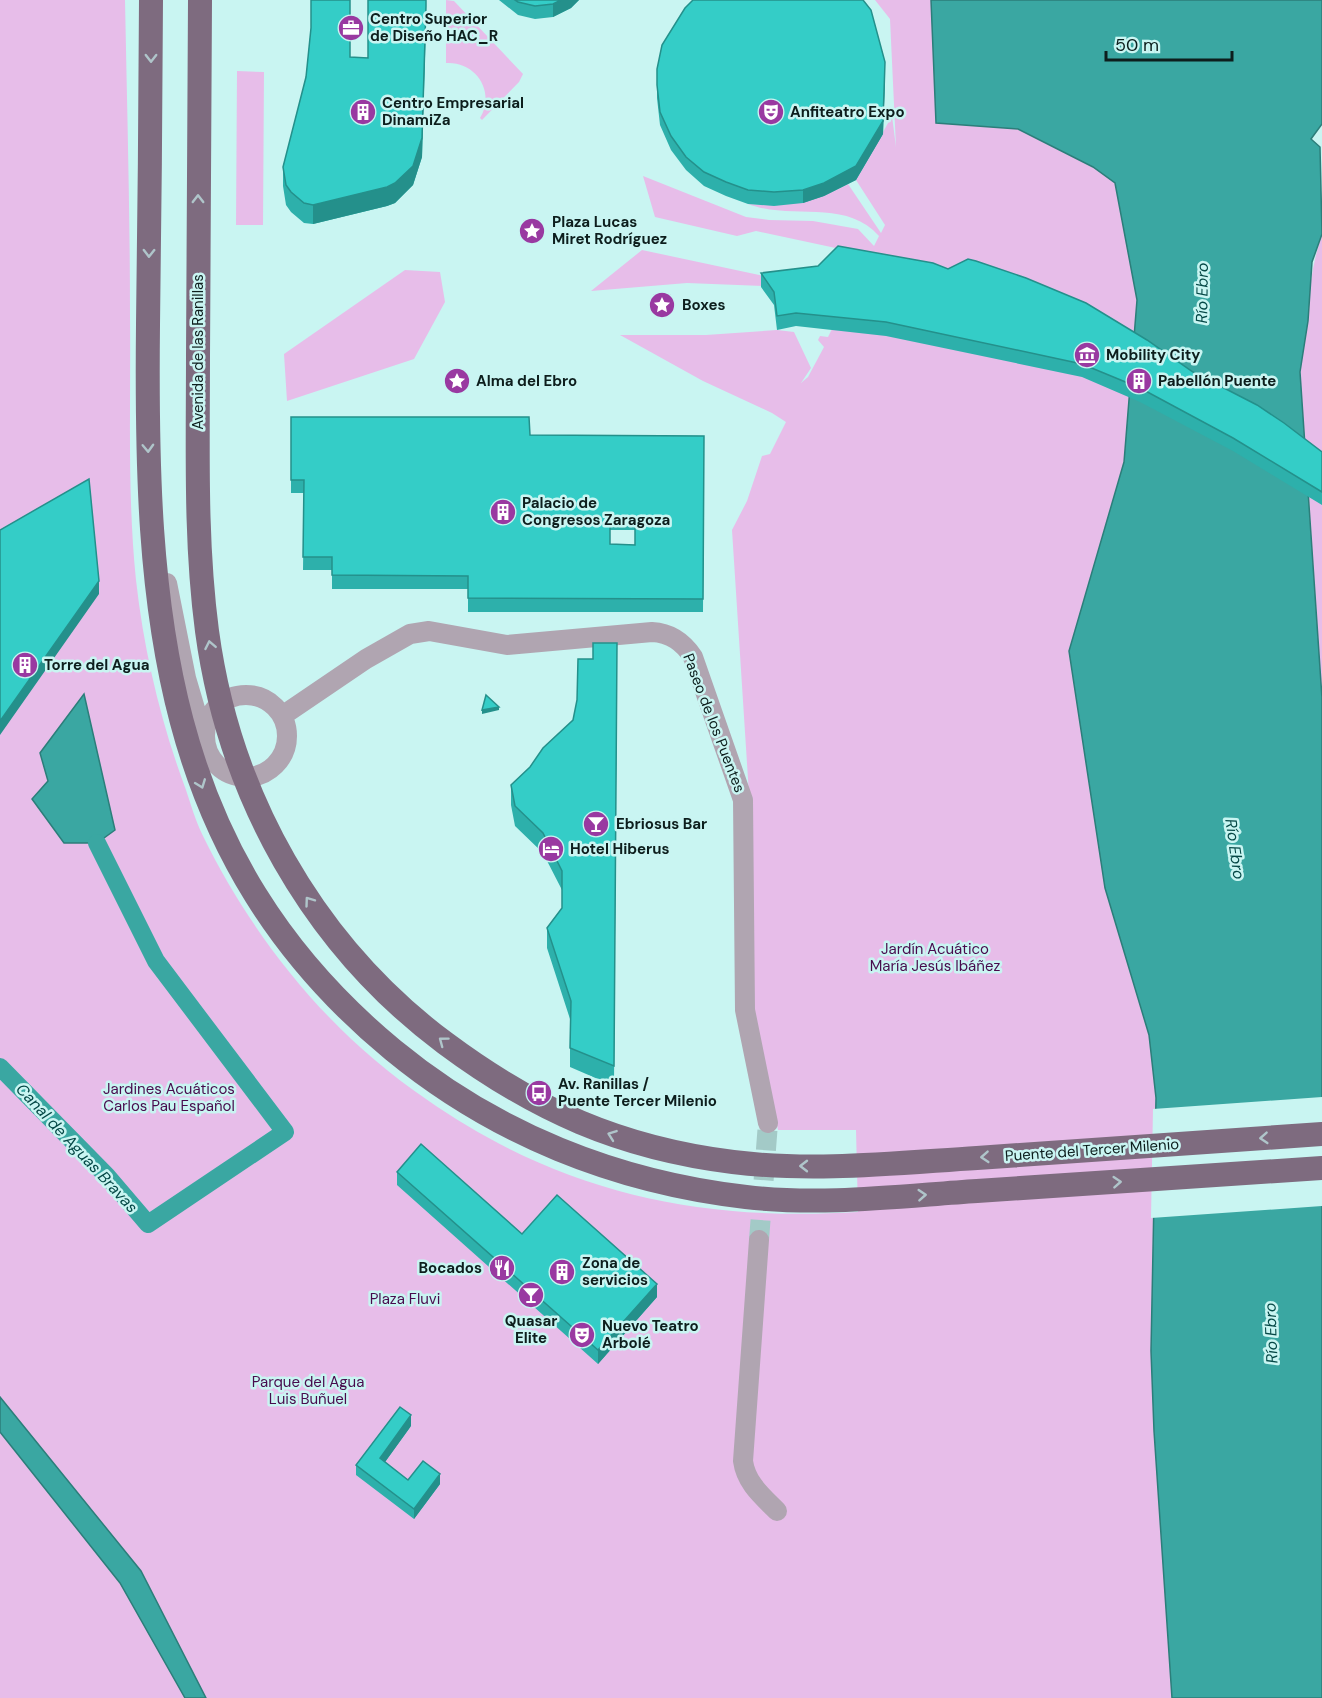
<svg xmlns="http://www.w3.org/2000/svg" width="1322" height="1698" font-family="'DM Sans',sans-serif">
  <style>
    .green { fill: #e7bde9 }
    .water { fill: #3aa7a2; stroke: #2c7e7a; stroke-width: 1.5 }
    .pier { fill: #c9f5f2 }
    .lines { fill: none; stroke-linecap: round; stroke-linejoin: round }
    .canal { stroke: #3aa7a2; stroke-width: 18 }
    .minor-tunnel { stroke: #a3cac7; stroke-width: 20; stroke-dasharray: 20 10; stroke-linecap: butt }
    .minor { stroke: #b0a5b1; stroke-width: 20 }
    .major { stroke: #7e6b7f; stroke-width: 24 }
    .wall { fill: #2db0ab; fill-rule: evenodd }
    .shaded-wall { fill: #24908b }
    .building { fill: #34cdc7; stroke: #24908b; stroke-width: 1.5; fill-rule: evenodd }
    .oneway { stroke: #afc5ca }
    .labels { text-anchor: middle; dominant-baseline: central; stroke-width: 5; stroke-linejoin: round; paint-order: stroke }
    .poi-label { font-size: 15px; font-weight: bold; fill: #0d1e1d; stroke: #c9f5f2; text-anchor: start }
    .street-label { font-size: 15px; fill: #0d1e1d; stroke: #c9f5f2 }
    .park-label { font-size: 15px; fill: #480b4d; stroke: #c9f5f2 }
    .water-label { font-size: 16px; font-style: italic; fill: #054846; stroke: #c9f5f2 }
  </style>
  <rect width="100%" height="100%" fill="#c9f5f2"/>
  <path class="green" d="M0,0H125C127,105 130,210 130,315C131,403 127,493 136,580C144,652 161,723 186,790C191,805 196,822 203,836C254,940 330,1034 426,1099C559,1192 697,1222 858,1212L856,1130H778L753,1013L752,841L732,530L747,501L762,456L770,454L786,422L772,413L703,381L620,335H706L777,330L794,332L811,368L801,383L808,377L824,347L818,340L820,336L828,337L867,259L845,250L756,231L737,236L655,217L643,176L746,217L769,220L813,221L858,229L874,246L879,236C845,198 792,221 748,204C789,207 812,202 848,184L881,233L885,225L856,180L892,116L896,147L890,19L875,0H932L936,123L1018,129L1093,167L1115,183L1137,300L1124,462L1069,651L1105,888L1149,1035L1156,1098L1151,1351L1154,1431L1172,1698H0Z
    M446,0L454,1L523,74L519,82L482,120L480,118C496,92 476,61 446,63Z
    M237,71L264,72L263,225H236Z
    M1322,234V697L1300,371C1307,326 1307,278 1322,234Z
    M642,250L797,283L763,286L687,283L591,291Z
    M405,270L440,272L445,302L414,359L287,401L284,354Z"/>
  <path class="water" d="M931,0H1322V124L1311,139L1320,147L1322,234L1312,262L1308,321L1300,372L1322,698V1698H1172L1154,1431L1151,1351L1156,1098L1149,1035L1105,888L1069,651L1124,462L1137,300L1115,183L1093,167L1018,129L936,123Z
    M84,694L115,830L97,843H64L32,799L48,781L40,753Z
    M0,1397L141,1571L206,1698H185L120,1583L0,1432Z"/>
  <path class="pier" d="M1322,1097V1206L1151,1218L1153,1109Z"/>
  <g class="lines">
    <path class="canal" d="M0,1067L107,1176L148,1224L285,1132L156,961L97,843"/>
    <path class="minor-tunnel" d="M759,1240L768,1123"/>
    <path class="minor" d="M167,583L186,678L204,739
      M205 736a41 41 0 1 1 82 0a41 41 0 1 1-82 0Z
      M282,716L366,659L410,634L429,631L507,645L652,632C671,633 683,642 693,657L743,800L745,1010L768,1123
      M759,1240L743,1461C746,1483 762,1496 777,1511"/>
    <path class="major" d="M151,0C151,108 149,217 148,325C145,607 159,857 393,1050C495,1134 616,1182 746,1197C822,1206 900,1196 977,1191C1092,1184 1207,1176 1322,1168
      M200,0C199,119 198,238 198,356C198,448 195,540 207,631C229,794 312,944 445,1043C535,1110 620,1148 733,1162C813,1172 896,1163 977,1158C1092,1150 1207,1142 1322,1134"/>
  </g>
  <path class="wall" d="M499,0H579L571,8L553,17L535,19L518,15Z
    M426,25L422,157L413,185L395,203L387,206L313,224L304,223L291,212L286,205L283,186V167L306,77L311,28L350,57L368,58Z
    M657,69L885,76L883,134L856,180L824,196L803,203L774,206L748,204L726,196L704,186L686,170L671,150L660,125L657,98Z
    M761,273L1193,372L1322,452V505L1233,451L1140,402L1082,377L886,336L796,326L777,330L774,305L761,287Z
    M530,435L704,436L703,612H468V589H332V570H303L304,493H291V480ZM610,530H635V545L610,544Z
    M617,643L614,1086L570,1067V1019L547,948V928L562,908V890L543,853L515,826L511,805V785L530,767L573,720L593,659Z
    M397,1172L522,1234L657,1297L598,1364L397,1185Z
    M411,1426L385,1462L408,1480L440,1484L414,1519L356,1475V1465Z"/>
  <path class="shaded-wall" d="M561,0H579L571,8L553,17V4Z
    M426,6L422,157L413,185L395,203L387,206L313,224V205Z
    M885,76L883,134L856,180L824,196L803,203V190Z
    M99,581V594L0,735V721Z
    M499,707V710L482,714V710Z
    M657,1284V1297L598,1364V1350Z
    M411,1415V1426L380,1469V1458Z
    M440,1474V1484L414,1519V1509Z"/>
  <path class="building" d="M311,0H350V57L368,58V0H426V6L422,138L413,166L395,183L387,187L313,205L304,203L291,192L286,185L283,167L306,77L311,28Z
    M515,0H561L553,4L535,6L518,2Z
    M693,0H863L871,10L885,62L883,121L856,166L824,183L803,190L774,192L748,190L726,182L704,172L686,157L671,136L660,112L657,85V69L662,45L685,8Z
    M838,246L933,263L948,269L968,259L976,261L1026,278L1086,303L1147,340L1193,372L1257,405L1284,423L1322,452V492L1233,438L1140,388L1082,364L886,322L796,313L777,316L774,292L761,273L818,266Z
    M291,417H529L530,435L704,436L703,599L468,598V576L332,575V557H303L304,480H291ZM610,516L635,517V545L610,544Z
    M89,479L99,581L0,721V530Z
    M593,643H617L614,1066L570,1048L571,1001L547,928L562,908V871L543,833L515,806L511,785L530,767L543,748L573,720L577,700L578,659H593Z
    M486,695L499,707L482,710Z
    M421,1144L522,1234L557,1195L657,1284L598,1350L397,1172Z
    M400,1407L411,1415L380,1458L408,1480L423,1461L440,1474L414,1509L356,1465Z"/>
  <defs><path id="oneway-chevron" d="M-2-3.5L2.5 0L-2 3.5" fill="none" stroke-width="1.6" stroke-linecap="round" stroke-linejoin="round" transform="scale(1.5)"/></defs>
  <g class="oneway">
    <use href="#oneway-chevron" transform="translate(151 58) rotate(90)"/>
    <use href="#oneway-chevron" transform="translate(198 199) rotate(-90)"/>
    <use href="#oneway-chevron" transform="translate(149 253) rotate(91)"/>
    <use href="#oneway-chevron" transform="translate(148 448) rotate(88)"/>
    <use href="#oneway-chevron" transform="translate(210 645) rotate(-101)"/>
    <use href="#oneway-chevron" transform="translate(201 784) rotate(69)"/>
    <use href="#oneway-chevron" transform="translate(309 901) rotate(-126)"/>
    <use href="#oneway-chevron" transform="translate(443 1041) rotate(-143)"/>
    <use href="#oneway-chevron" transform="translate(612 1135) rotate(-160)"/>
    <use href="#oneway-chevron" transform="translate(1264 1138) rotate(176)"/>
    <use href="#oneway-chevron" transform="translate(985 1157) rotate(176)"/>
    <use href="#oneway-chevron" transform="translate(804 1166) rotate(-180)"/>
    <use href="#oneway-chevron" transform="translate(1117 1182) rotate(-4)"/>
    <use href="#oneway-chevron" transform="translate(922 1195) rotate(-4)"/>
  </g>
  <defs>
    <g id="office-disc" transform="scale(1.35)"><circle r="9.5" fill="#9939a1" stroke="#c9f5f2"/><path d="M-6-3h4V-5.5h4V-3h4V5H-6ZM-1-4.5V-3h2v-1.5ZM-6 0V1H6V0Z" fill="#fff"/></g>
    <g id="building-disc" transform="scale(1.35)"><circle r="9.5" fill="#9939a1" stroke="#c9f5f2"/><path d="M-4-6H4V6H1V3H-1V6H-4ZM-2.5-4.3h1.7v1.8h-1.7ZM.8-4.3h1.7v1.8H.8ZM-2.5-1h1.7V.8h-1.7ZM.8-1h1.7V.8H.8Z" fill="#fff"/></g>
    <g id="theatre-disc" transform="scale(1.35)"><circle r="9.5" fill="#9939a1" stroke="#c9f5f2"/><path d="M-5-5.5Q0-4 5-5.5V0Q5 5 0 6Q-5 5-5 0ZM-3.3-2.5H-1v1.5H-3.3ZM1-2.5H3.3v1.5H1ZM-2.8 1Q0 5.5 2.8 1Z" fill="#fff"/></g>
    <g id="sight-disc" transform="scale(1.35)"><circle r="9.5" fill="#9939a1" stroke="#c9f5f2"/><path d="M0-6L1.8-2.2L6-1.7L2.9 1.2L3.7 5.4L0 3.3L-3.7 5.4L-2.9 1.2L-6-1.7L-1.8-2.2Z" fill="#fff"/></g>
    <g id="museum-disc" transform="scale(1.35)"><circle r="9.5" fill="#9939a1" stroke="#c9f5f2"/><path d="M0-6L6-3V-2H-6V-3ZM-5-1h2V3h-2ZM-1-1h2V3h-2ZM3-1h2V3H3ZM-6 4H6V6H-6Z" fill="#fff"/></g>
    <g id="bar-disc" transform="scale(1.35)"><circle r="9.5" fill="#9939a1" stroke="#c9f5f2"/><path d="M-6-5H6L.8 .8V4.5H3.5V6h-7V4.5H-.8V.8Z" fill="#fff"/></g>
    <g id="hotel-disc" transform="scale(1.35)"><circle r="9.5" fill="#9939a1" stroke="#c9f5f2"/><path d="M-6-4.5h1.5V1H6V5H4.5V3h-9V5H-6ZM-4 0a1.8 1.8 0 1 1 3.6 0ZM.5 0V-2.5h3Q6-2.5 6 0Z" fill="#fff"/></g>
    <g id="bus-disc" transform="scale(1.35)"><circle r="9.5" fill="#9939a1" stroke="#c9f5f2"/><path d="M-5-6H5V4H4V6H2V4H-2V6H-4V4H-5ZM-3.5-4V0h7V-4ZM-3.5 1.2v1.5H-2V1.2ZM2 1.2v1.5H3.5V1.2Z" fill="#fff"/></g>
    <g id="restaurant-disc" transform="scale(1.35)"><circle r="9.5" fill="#9939a1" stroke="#c9f5f2"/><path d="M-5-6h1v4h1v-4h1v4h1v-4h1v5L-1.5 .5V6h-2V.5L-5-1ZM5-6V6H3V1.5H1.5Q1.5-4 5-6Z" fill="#fff"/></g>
  </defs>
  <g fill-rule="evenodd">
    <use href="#office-disc" x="351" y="28"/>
    <use href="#building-disc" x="363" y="112"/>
    <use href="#theatre-disc" x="771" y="112"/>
    <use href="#sight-disc" x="532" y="231"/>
    <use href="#sight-disc" x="662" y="305"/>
    <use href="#museum-disc" x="1087" y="355"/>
    <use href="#sight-disc" x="457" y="381"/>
    <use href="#building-disc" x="1139" y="381"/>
    <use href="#building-disc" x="503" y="512"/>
    <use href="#building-disc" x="25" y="665"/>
    <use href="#bar-disc" x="596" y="824"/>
    <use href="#hotel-disc" x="551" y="849"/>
    <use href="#bus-disc" x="539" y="1093"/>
    <use href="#restaurant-disc" x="502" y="1268"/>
    <use href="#building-disc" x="562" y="1272"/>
    <use href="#bar-disc" x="531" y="1295"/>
    <use href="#theatre-disc" x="582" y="1335"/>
  </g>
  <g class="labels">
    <g class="poi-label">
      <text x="370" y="19">Centro Superior<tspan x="370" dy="17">de Diseño HAC_R</tspan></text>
      <text x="382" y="103">Centro Empresarial<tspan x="382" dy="17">DinamiZa</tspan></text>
      <text x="790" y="112">Anfiteatro Expo</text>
      <text x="552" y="222">Plaza Lucas<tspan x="552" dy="17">Miret Rodríguez</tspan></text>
      <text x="682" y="305">Boxes</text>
      <text x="1106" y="355">Mobility City</text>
      <text x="476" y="381">Alma del Ebro</text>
      <text x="1158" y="381">Pabellón Puente</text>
      <text x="522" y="503">Palacio de<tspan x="522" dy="17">Congresos Zaragoza</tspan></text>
      <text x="44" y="665">Torre del Agua</text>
      <text x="616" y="824">Ebriosus Bar</text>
      <text x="570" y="849">Hotel Hiberus</text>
      <text x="558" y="1084">Av. Ranillas /<tspan x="558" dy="17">Puente Tercer Milenio</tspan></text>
      <text x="582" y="1263">Zona de<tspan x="582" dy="17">servicios</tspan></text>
      <text x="482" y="1268" text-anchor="end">Bocados</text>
      <text x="531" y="1321" text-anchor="middle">Quasar<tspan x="531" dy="17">Elite</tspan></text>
      <text x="602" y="1326">Nuevo Teatro<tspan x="602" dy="17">Arbolé</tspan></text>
    </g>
    <g class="street-label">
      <text transform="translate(198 352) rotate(-90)">Avenida de las Ranillas</text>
      <text transform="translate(714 723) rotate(69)">Paseo de los Puentes</text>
      <text transform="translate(1092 1150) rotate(-4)">Puente del Tercer Milenio</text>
    </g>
    <g class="park-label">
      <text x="935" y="949">Jardín Acuático<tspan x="935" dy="17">María Jesús Ibáñez</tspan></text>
      <text x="169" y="1089">Jardines Acuáticos<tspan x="169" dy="17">Carlos Pau Español</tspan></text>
      <text x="405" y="1299">Plaza Fluvi</text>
      <text x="308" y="1382">Parque del Agua<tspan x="308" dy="17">Luis Buñuel</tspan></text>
    </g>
    <g class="water-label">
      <text transform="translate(1202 293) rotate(-89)">Río Ebro</text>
      <text transform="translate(1235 849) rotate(82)">Río Ebro</text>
      <text transform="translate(77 1148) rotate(47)">Canal de Aguas Bravas</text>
      <text transform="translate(1271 1333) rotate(-92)">Río Ebro</text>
    </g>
  </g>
  <path d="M1106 51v9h126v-9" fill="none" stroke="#0d1e1d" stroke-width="3"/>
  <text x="1115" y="51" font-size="18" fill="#0d1e1d" stroke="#c9f5f2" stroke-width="4.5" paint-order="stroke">50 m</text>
</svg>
